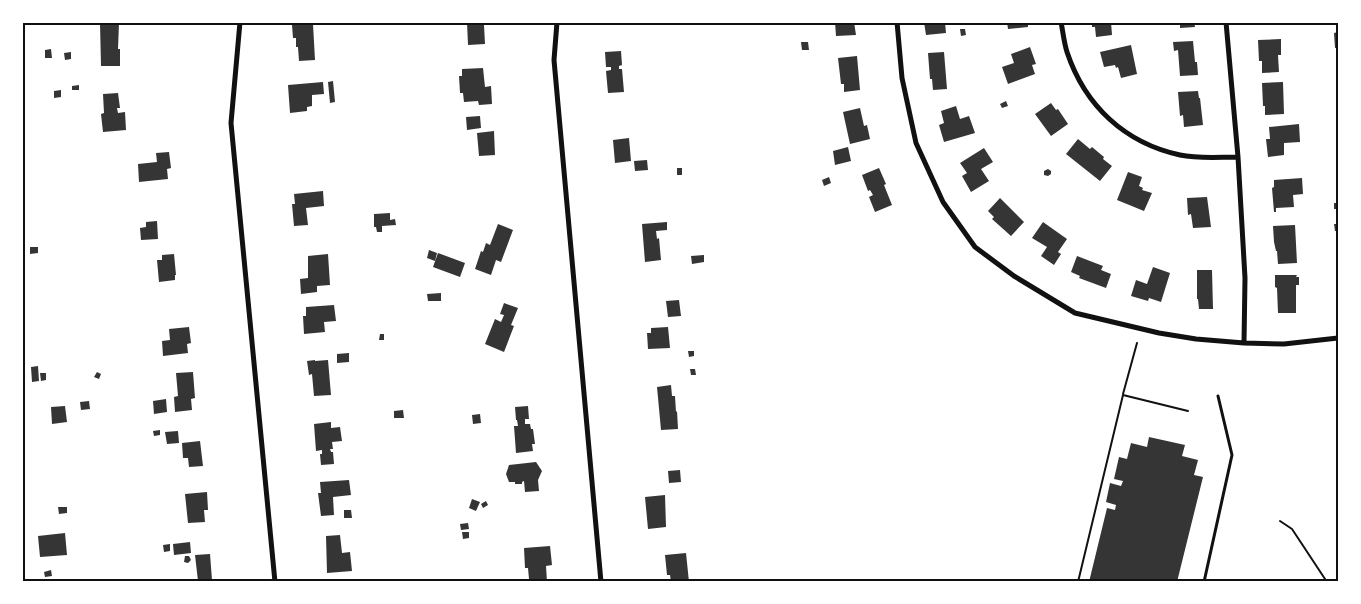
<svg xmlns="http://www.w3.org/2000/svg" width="1361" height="604" font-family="Overpass,sans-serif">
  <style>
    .building { fill: #353535 }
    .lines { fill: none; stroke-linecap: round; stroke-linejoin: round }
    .path { stroke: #111; stroke-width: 2 }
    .service { stroke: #111; stroke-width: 3 }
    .minor { stroke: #111; stroke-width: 5 }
    .neatline { fill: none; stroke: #111; stroke-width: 2 }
  </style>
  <rect width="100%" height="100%" fill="#fff"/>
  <path class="building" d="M467,22H487V25H484L485,44L468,45Z
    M835,22H854L856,35L836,36Z
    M924,22H945L946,33L926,35Z
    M1007,22H1028V27L1008,29Z
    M1092,22H1111L1112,35L1096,37L1095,27H1092Z
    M1180,22H1194L1195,27L1180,28Z
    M100,23H119L118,49H120V66H101Z
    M313,24L315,60L299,61L298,47H296V38H293L292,25Z
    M960,29H965L966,35L961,36Z
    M1338,32V48H1335L1334,33Z
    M1281,39V55H1278L1279,72L1262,73V61H1259L1258,40Z
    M1193,41L1195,62H1197L1198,75L1180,76L1178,50L1174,51L1173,42Z
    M801,42H808L809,50H802Z
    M1131,45L1137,74L1121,78L1118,67L1116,68L1115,65L1104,67L1100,52Z
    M1030,47L1036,64L1032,65L1035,74L1008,84L1002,67L1014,63L1011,54Z
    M51,49L52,58H45V50Z
    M621,51L622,65L619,66V69H622L624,92L608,93L606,71L611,70V67H606L605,52Z
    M71,52V59L65,60L64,53Z
    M944,52L947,89L933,90L932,79H930L928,53Z
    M857,56L860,90L844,92V84H841L838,58Z
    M483,68L485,87L491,86L492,104L479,105L478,101L464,102L463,93H460L459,76H462V69Z
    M333,81L335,102L330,103L328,82Z
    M323,82L324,94L312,95V106L307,107V111L290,113L288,85Z
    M1283,82L1284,114L1265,115V106H1263L1262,83Z
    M79,85V90H72V86Z
    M61,90V97L54,98V91Z
    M1198,91L1199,98H1200L1203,125L1184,127L1183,115L1180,116L1178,92Z
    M118,93L120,108H117L118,113L125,112L126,130L103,132L101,114L104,113L103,94Z
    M1006,101L1008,106L1002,108L1000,104Z
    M1051,103L1056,110L1058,109L1068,124L1051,136L1035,114Z
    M956,106L960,119L969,116L975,133L944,142L939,125L944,123L941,111Z
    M860,108L864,126L867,125L870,139L850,144L843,112Z
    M480,116L481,128L467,130L466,117Z
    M1299,124L1300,142L1284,143V155L1268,157L1266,139H1270L1269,127Z
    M494,131L495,155L479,156L477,133Z
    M629,138L631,161L615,163L613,140Z
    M1078,139L1090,149L1092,147L1104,157L1103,159L1112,166L1100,181L1066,154Z
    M848,147L851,161L835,165L833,151Z
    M984,148L993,162L981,169L989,181L971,192L962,176L967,173L960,163Z
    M169,152L171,168L167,169L168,179L139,182L138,164L157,162L156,153Z
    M647,160L648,170L635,171L634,161Z
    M677,168H682V175H677Z
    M879,168L886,184L884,185L892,205L875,212L869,197L873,195L870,190L868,191L862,175Z
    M1048,169L1051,171V174L1048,176L1044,175V171Z
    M1128,172L1142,177L1139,186L1143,188L1142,190L1152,193L1144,211L1117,200Z
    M829,177L831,183L824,186L822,180Z
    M1302,178L1303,194L1293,195L1294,207L1276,208V212H1274L1272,188L1274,187V180Z
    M323,191L324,206L306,208L308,225L294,226L292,204H295L294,194Z
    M1207,197L1211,227L1193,228L1191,214L1188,215L1187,198Z
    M1000,198L1024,222L1011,236L992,219L994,217L988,211Z
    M1334,203H1338V209H1334Z
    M390,213V220L395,219L396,225L382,226V232H377L376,227H374V214Z
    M157,221L158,239L141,240L140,228L146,227V222Z
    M667,222V230L656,231L657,239L659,238L661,260L645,262L642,224Z
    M1043,222L1067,239L1058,252L1061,254L1054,265L1041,256L1047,247L1032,238Z
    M498,224L513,230L501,262L496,260L491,275L475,269L481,251L483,252L486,243L490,245Z
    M1334,224H1338V231H1335Z
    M1295,225L1297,263L1278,264L1277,251H1276L1274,242L1273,226Z
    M30,247H38V253L30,254Z
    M429,250L437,253L435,261L427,258Z
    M438,253L465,263L460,277L433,267Z
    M174,254L176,275H175V280L159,282L157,260H162V255Z
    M328,254L330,285L317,286V292L301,294L300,279L308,278V256Z
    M704,255V262L692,264L691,256Z
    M1077,256L1103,266L1101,270L1111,274L1106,288L1079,278L1080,276L1071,272Z
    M1153,267L1170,273L1161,302L1149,298L1148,301L1131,296L1136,280L1147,284Z
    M1197,270H1212L1213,309H1199L1198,299H1197Z
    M1275,275H1297L1296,277H1299V285H1296V313H1278L1277,288L1275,287Z
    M441,293V301H428L427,294Z
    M679,300L681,316L668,317L666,301Z
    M504,303L518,308L511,325L514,326L504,352L485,344L495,319L501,322L504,315L500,314Z
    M334,305L336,321L324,322L325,332L304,334L303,316H306V307Z
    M189,327L191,343L187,344L188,353L163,356L162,341L170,340L169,329Z
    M668,327L670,348L648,349L647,333H651V328Z
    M380,334H384V340H379Z
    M688,351H694V356L689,357Z
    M349,353V362L337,363V354Z
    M315,360V361L328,360L331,395L314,396L312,374L309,375L307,361Z
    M38,366L39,381L32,382L31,367Z
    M690,369H695L696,375H691Z
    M97,372L101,374L99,379L94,377Z
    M193,372L195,398L191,399L192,410L175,412L174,397L178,396L176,373Z
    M40,373H46V380L41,381Z
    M671,385L672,396H675L676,412L677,411L678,429L661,430L657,387Z
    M166,399L167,412L154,414L153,401Z
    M89,401L90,409L81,410L80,402Z
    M65,406L67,422L52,424L51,407Z
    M528,406L529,419H525V424H530L531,429H533L535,444H532L533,451L516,453L514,426H518L517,420H516L515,407Z
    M403,410L404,418H394V411Z
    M480,414L481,423L473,424L472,415Z
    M331,422V428L340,427L342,441L332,442L333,449H330L331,452H333L334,464L321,465L320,454H322V450L316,451L314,424Z
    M160,430V435L154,436L153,431Z
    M178,431L179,443L167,444L165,432Z
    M1149,437L1185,445L1182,456L1198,460L1194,475L1203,477L1177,582H1089L1107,508L1115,510L1116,505L1106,502L1110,483L1121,486L1123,481L1114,479L1119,457L1127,459L1131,443L1147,447Z
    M200,441L203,466L189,467L188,458H183L182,443Z
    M536,462L542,471L538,480L539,491L525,492L524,481L522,482V484H515V482H509L506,474L509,465Z
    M680,470L681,482L669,483L668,471Z
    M349,480L351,495L333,497L334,515L321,516L318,493H321L320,482Z
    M207,492L208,510H204L205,522L188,523L185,494Z
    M665,495L666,527L648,529L645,497Z
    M472,499L480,502L476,511L469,508Z
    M486,501L488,505L483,508L481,504Z
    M58,507H67V513L59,514Z
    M344,510H351L352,518H344Z
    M468,523L469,529L461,530L460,524Z
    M462,532H469V538L463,539Z
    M65,533L67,555L40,557L38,536Z
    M340,535L342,553L350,552L352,571L327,573L326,536Z
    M190,542L191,553L174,555L173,544Z
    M170,544V551L164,552L163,545Z
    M550,546L552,565L546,566L547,582H531V579H529L528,568H525L524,548Z
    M686,553L689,582H671L670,575H667L665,555Z
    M210,554L212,580L198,581L195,555Z
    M185,556H189L191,560L188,563L184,562Z
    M51,570L52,576L45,577L44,572Z"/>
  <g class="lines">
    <path class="path" d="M1123,394L1137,343
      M1280,521L1292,529L1327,582
      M1078,582L1123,395L1188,411"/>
    <path class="service" d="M1204,582L1232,455L1218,396"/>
    <path class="minor" d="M240,22L231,123L275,582
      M557,22L554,60L601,582
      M897,22L902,78L916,143L943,202L975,247L1014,276L1075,313L1159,333L1196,339L1244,343L1284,344L1338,338
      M1061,22C1063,32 1064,43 1067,52C1085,106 1125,143 1180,155C1199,159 1219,157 1238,157
      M1226,22L1238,157L1245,278L1244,343"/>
  </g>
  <rect width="1361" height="604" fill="none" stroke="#ffffff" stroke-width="48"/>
  <rect x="24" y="24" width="1313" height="556" class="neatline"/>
</svg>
